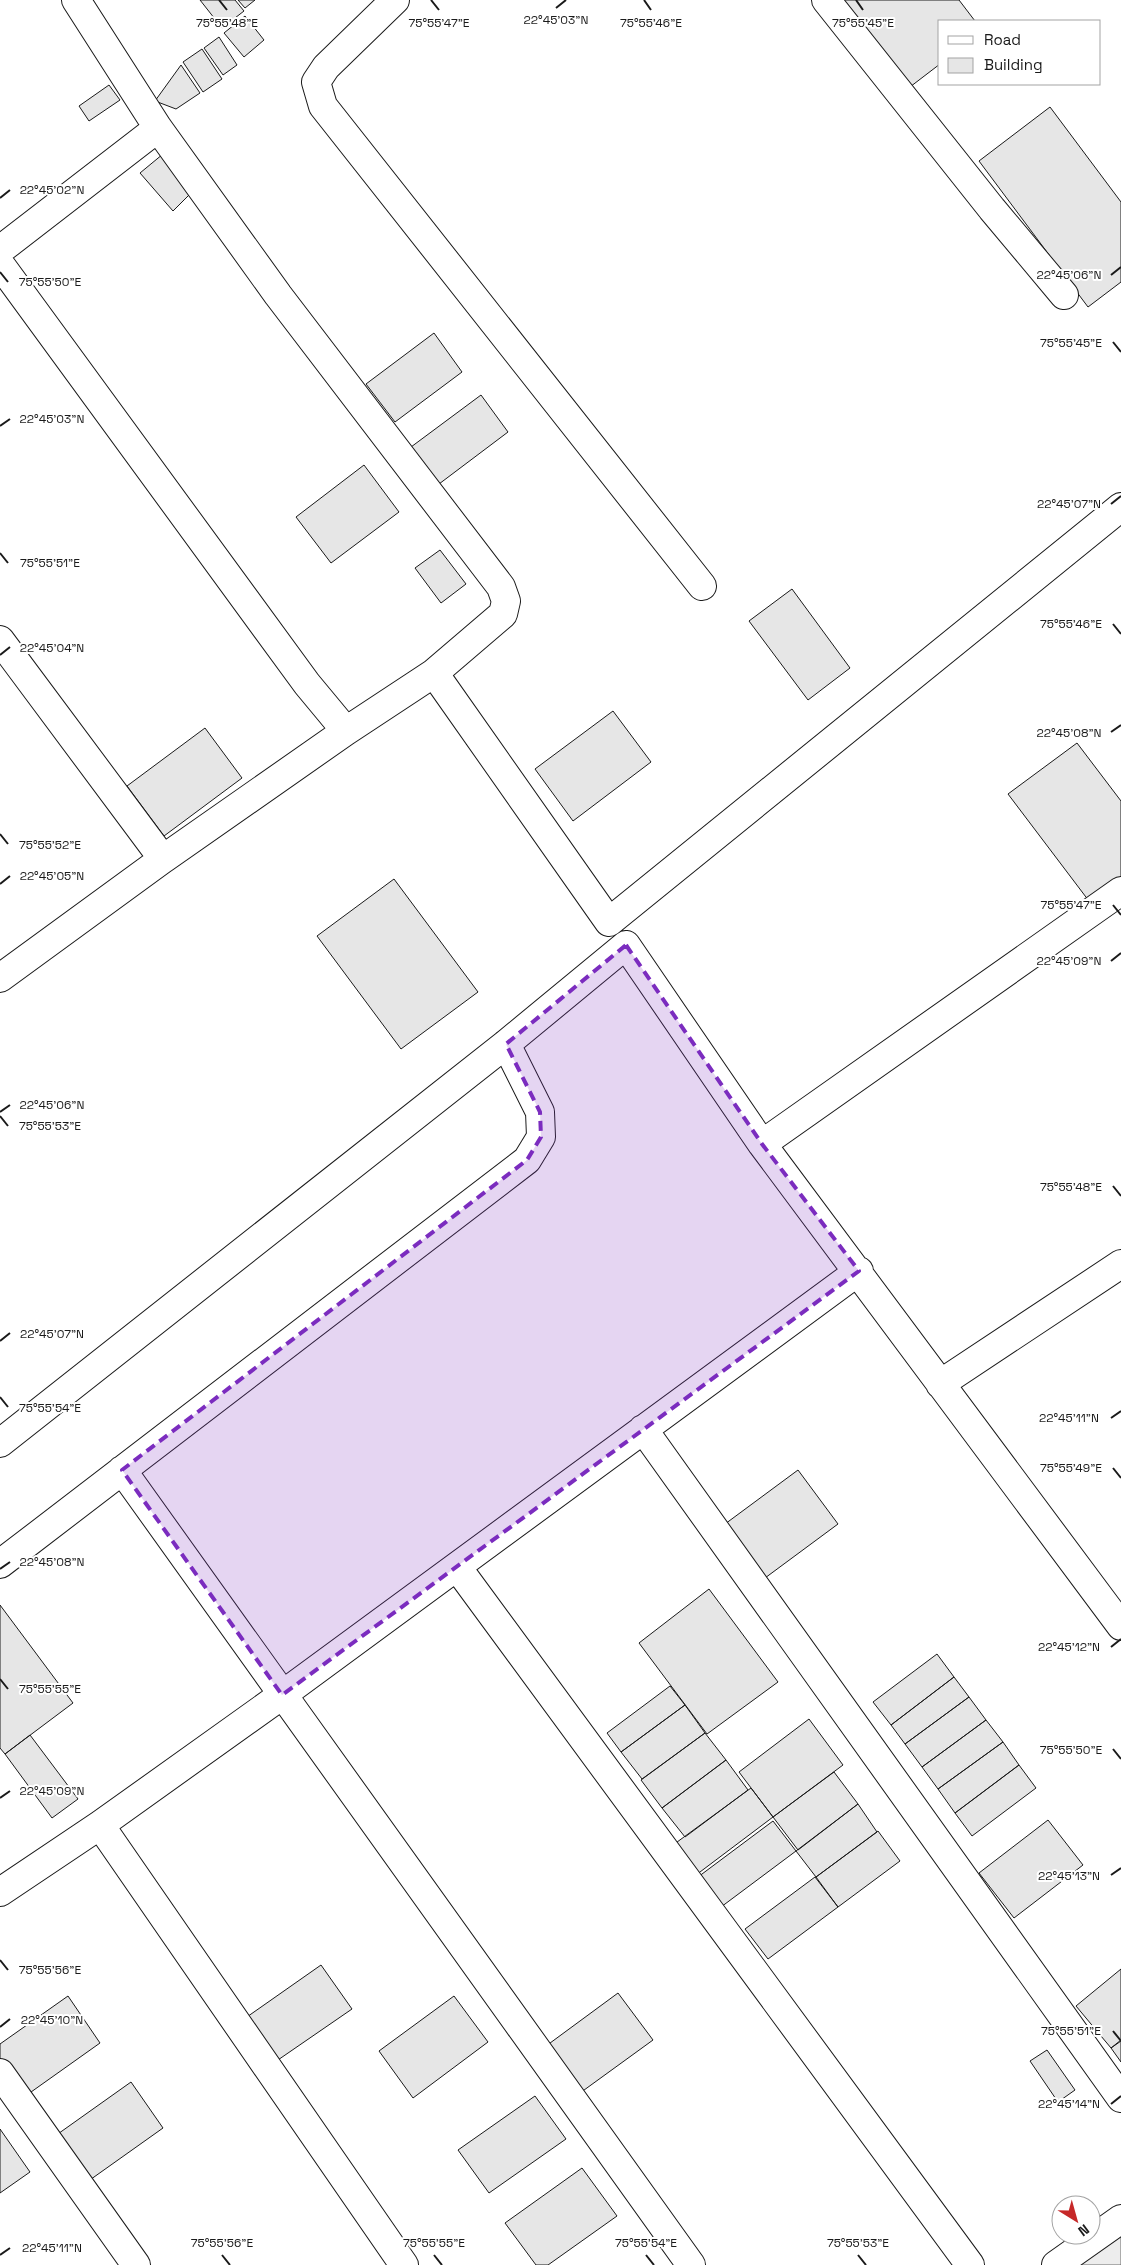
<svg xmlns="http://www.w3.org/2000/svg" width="1121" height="2265" font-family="'Space Grotesk',sans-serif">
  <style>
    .built { fill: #ededed; stroke: #6a6a6a }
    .building { fill: #e6e6e6; stroke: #1a1a1a }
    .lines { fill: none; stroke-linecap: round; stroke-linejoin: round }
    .minor-casing { stroke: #1a1a1a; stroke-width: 30 }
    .minor { stroke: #fff; stroke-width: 28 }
    .marked { fill: #7b2cbf; fill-opacity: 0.2; stroke: #7b2cbf; stroke-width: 4; stroke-dasharray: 10 6; stroke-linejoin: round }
    .ticks { fill: none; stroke: #1a1a1a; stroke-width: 2 }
    .ticks-label { font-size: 12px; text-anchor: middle; fill: #1a1a1a; stroke: #fff; stroke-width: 4; stroke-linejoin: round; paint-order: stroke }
  </style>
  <rect width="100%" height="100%" fill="#fff"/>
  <path class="built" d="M1121,2212V2265H1045Z"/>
  <path class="building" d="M200,0H235L244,11L222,28Z
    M238,0H255L245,8Z
    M838,0H959L975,21H940V64L906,90Z
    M245,16L264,40L244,57L224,33Z
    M219,37L237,65L223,75L204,48Z
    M202,49L222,79L203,92L183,62Z
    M181,65L200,93L176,109L155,101Z
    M109,85L120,100L89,121L79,106Z
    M1050,107L1121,202V282L1088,307L979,161Z
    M163,154L191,193L173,211L140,173Z
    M434,333L462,372L395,422L366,384Z
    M481,395L508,432L439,484L411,447Z
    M364,465L399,512L331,563L296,517Z
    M440,550L466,584L441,603L415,568Z
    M792,589L850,668L808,700L749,621Z
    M613,711L651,762L573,821L535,769Z
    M205,728L242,778L164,836L127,786Z
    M1077,743L1121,801V889L1095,909L1008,794Z
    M394,879L478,992L401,1049L317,936Z
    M798,1470L838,1524L765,1578L725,1524Z
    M709,1589L778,1682L707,1734L639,1643Z
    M0,1605L73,1703L5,1754L0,1748Z
    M937,1654L954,1677L891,1725L873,1702Z
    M954,1677L969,1697L905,1744L891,1725Z
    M670,1686L685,1705L621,1752L607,1733Z
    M969,1697L986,1720L922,1767L905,1744Z
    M685,1705L705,1733L642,1779L621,1752Z
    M809,1719L843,1765L773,1817L739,1772Z
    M986,1720L1003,1742L938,1789L922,1767Z
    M705,1733L726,1760L662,1808L641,1780Z
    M30,1735L78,1799L52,1818L5,1754Z
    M1003,1742L1019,1765L955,1813L938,1789Z
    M726,1760L748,1790L685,1837L662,1808Z
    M1019,1765L1036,1788L972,1836L955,1813Z
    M834,1772L858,1804L798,1850L773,1817Z
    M751,1788L773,1817L696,1875L673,1845Z
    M858,1804L877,1832L816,1877L796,1851Z
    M1048,1820L1083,1865L1014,1918L979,1873Z
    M773,1821L796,1851L721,1907L698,1877Z
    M878,1831L900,1861L838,1907L816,1877Z
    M815,1877L838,1907L768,1959L745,1929Z
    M321,1965L352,2009L275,2062L244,2019Z
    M1121,1969V2040L1111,2048L1076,2006Z
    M618,1993L653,2040L580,2093L546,2046Z
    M68,1996L100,2043L24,2097L0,2064V2044Z
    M454,1996L488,2042L413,2098L379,2051Z
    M1121,2041V2062L1111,2048Z
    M1047,2050L1075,2090L1058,2102L1030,2061Z
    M131,2082L163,2128L87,2182L55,2136Z
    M535,2096L566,2139L489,2193L458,2150Z
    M0,2129L30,2172L0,2193Z
    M582,2168L617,2216L548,2265H536L505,2223Z"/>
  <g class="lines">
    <g class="minor-casing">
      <path id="minor" d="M395,0L326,67L316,82L323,106L702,586
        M826,0L992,209L1064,295
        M0,250L158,128
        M0,264L307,684L346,731
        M0,640L163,859L346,731L434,673L503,614L506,601L501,587L278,295L158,128L76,0
        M434,673L609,922L1121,507
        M0,978L163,859
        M762,1144L1121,891
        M940,1384L1121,1264
        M643,1429L1121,2098
        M0,1443L506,1044L626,945L762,1144L1121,1626
        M122,1470L691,2265
        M0,1564L527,1160L541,1137L540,1112L506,1044
        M457,1567L970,2265
        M0,1892L100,1825
        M0,2073L136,2265
        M404,2265L100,1825L282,1695L859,1271
        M1056,2265L1121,2219"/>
    </g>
    <use href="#minor" class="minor"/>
  </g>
  <path class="marked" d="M626,945L762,1144L859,1271L282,1695L122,1470L527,1160L541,1137L540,1112L506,1044Z"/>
  <path class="ticks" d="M219,0L227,10M431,0L439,10M644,0L651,10M856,0L863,10M556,8L566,0M0,198L10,190M0,272L8,282M1111,275L1121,267M1113,342L1121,352M0,426L10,419M1111,504L1121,496M0,553L8,563M1113,624L1121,634M0,655L10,647M1111,732L1121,725M0,834L8,844M0,884L10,876M1113,905L1121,915M1111,961L1121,953M0,1112L10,1105M0,1116L8,1126M1113,1186L1121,1196M0,1341L10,1333M0,1397L8,1407M1111,1418L1121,1411M1113,1468L1121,1478M0,1569L10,1562M1111,1647L1121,1639M0,1679L8,1689M1113,1749L1121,1759M0,1798L10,1791M1111,1875L1121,1868M0,1960L8,1970M0,2027L10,2019M1113,2031L1121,2041M1111,2104L1121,2096M0,2255L10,2248M222,2255L230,2265M434,2255L442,2265M646,2255L654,2265M858,2255L866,2265"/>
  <g class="ticks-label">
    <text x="556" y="24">22°45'03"N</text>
    <text x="227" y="27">75°55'48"E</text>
    <text x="439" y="27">75°55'47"E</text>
    <text x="651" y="27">75°55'46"E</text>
    <text x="863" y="27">75°55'45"E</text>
    <text x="52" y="194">22°45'02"N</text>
    <text x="1069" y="279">22°45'06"N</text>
    <text x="50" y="286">75°55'50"E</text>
    <text x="1071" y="347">75°55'45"E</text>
    <text x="52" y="423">22°45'03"N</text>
    <text x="1069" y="508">22°45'07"N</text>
    <text x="50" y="567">75°55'51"E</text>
    <text x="1071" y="628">75°55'46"E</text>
    <text x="52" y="652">22°45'04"N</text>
    <text x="1069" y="737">22°45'08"N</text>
    <text x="50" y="849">75°55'52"E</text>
    <text x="52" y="880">22°45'05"N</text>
    <text x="1071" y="909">75°55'47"E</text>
    <text x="1069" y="965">22°45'09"N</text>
    <text x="52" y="1109">22°45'06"N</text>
    <text x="50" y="1130">75°55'53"E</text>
    <text x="1071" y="1191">75°55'48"E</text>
    <text x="52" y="1338">22°45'07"N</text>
    <text x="50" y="1412">75°55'54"E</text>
    <text x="1069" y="1422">22°45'11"N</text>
    <text x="1071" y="1472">75°55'49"E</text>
    <text x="52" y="1566">22°45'08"N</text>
    <text x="1069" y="1651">22°45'12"N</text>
    <text x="50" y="1693">75°55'55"E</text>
    <text x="1071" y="1754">75°55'50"E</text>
    <text x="52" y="1795">22°45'09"N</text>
    <text x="1069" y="1880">22°45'13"N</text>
    <text x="50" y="1974">75°55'56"E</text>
    <text x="52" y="2024">22°45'10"N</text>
    <text x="1071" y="2035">75°55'51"E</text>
    <text x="1069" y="2108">22°45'14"N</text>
    <text x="222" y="2247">75°55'56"E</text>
    <text x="434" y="2247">75°55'55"E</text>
    <text x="646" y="2247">75°55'54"E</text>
    <text x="858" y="2247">75°55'53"E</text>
    <text x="52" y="2252">22°45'11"N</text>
  </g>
  <rect x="938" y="20" width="162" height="65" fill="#ffffff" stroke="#a3a3a3"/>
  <rect x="948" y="36" width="25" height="8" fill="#ffffff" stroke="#a3a3a3"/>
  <text x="984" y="45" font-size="15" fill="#1a1a1a">Road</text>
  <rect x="948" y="58" width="25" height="15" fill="#e6e6e6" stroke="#a3a3a3"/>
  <text x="984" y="70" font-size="15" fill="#1a1a1a">Building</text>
  <g transform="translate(1076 2220) rotate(143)"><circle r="24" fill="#ffffff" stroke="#a3a3a3"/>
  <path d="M0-4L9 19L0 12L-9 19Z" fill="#c62828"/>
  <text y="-8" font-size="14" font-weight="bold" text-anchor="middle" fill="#1a1a1a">N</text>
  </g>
</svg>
